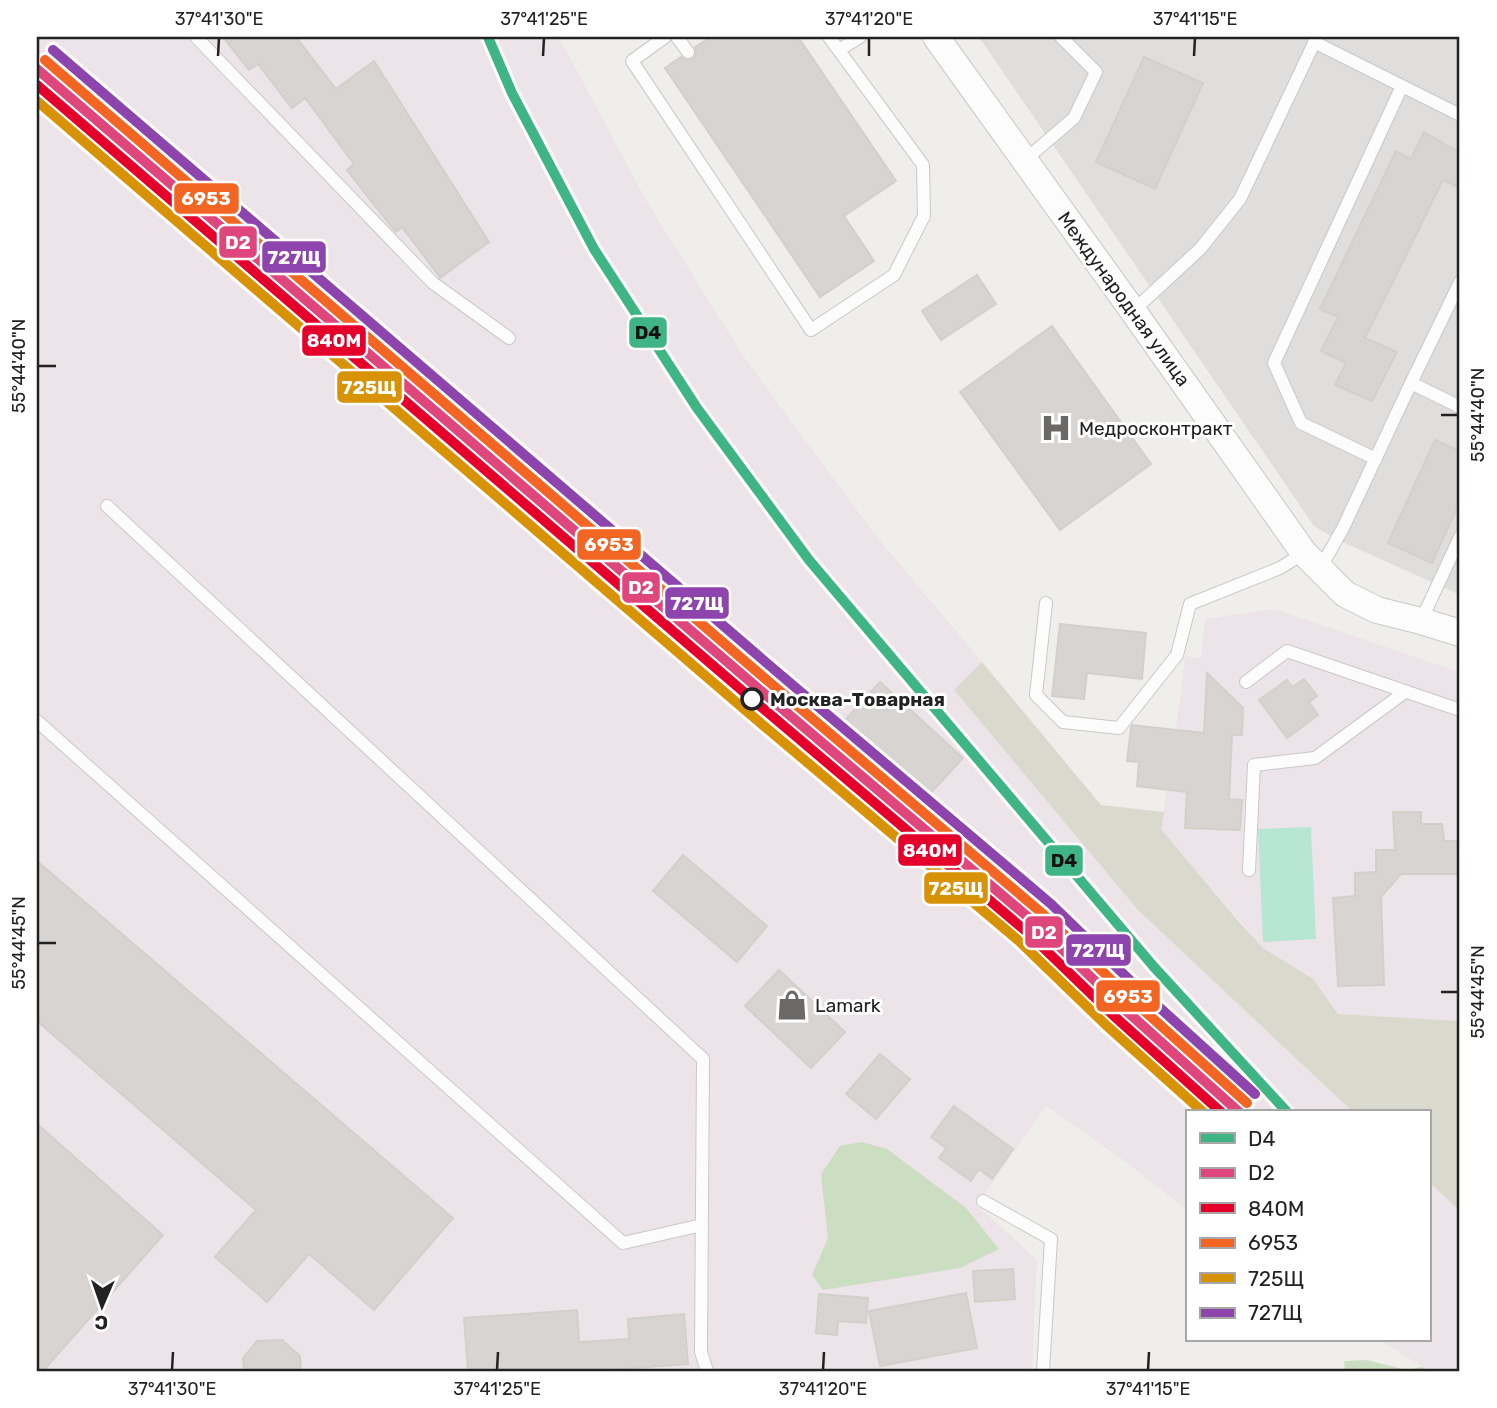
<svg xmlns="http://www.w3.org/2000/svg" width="1497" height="1408" font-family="Rubik,sans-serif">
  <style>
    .residential { fill: #dfdedc }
    .industrial { fill: #ede4e9 }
    .construction { fill: #d9d9cd }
    .forest { fill: #cbdec1 }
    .pitch { fill: #b7e6d2 }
    .parking { fill: #e0dfde }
    .building { fill: #d7d4d2; stroke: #d3d0cc; stroke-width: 2 }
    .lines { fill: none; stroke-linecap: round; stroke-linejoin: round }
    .lane-casing { stroke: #c9c8c7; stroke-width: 14 }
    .street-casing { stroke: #c9c8c7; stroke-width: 28 }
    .lane { stroke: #fdfcfc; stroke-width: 12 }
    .street { stroke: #fdfcfc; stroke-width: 26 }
    .rail-1-casing { stroke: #fff; stroke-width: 16 }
    .rail-2-casing { stroke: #fff; stroke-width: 16 }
    .rail-3-casing { stroke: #fff; stroke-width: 16 }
    .rail-4-casing { stroke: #fff; stroke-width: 16 }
    .rail-5-casing { stroke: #fff; stroke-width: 16 }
    .rail-6-casing { stroke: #fff; stroke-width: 16 }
    .rail-1 { stroke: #3fb485; stroke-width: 10 }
    .rail-2 { stroke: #df477c; stroke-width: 10 }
    .rail-3 { stroke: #e4002b; stroke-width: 10 }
    .rail-4 { stroke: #f26522; stroke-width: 10 }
    .rail-5 { stroke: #d79205; stroke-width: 10 }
    .rail-6 { stroke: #8e44ad; stroke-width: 10 }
    .ticks { fill: none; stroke: #222; stroke-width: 2.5 }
    .stop-dot { fill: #fff; stroke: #222; stroke-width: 3.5 }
    .labels { text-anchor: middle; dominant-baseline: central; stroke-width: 6; stroke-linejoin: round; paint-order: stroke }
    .street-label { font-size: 19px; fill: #222; stroke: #fff }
    .poi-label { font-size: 19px; fill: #222; stroke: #fff; text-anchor: start }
    .stop-label { font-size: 19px; font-weight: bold; fill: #222; stroke: #fff; text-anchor: start }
    .line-badge { stroke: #fff; stroke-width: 2.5 }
    .badge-label { font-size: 19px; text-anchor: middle; font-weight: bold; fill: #fff }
    .pale-badge-label { font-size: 19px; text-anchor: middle; font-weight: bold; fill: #111 }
    .neatline { fill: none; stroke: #222; stroke-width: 2.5 }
    .ticks-label { font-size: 18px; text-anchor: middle; fill: #222 }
  </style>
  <rect width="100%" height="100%" fill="#f0eeeb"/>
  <path class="residential" d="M979,37H1460V595L1334,538L1314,526Z"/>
  <path class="industrial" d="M37,37H559L646,200L744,357L873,532L982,662L954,690L1138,910L1353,1112H1187V1210L1126,1162L1046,1106L977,1205L1037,1260L1032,1371H37Z
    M1274,609L1460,672V1024L1458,1021L1338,1014L1313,979L1263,948L1161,829L1181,693L1185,656L1201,658L1205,619Z
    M1429,1182L1460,1211V1371H1429L1380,1340H1429Z"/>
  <path class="construction" d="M982,662L1101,805L1164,812L1161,829L1240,923L1263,948L1313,979L1338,1014L1458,1021L1460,1024V1211L1429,1182V1112H1353L1138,910L954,690Z"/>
  <path class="forest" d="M862,1142L887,1149L966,1208L999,1249L960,1268L823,1290L812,1275L828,1238L821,1174L840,1146Z
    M1366,1360L1407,1370L1422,1367L1429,1371H1345L1344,1361Z"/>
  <path class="pitch" d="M1311,827L1316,939L1263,942L1258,829Z"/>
  <path class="parking" d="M1296,54L1337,74L1260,231L1219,211Z"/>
  <path class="building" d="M223,37H296L336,89L374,61L489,242L440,278L439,276L402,227L396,232L371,201L347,170L354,164L305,98L292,108L258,64L249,70Z
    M711,37H798L896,181L844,216L874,261L820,297L665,68L681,57L685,60L693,59L696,55L695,47Z
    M1144,57L1203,83L1155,189L1096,162Z
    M1424,132L1460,153V188L1443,180L1365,338L1397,352L1372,401L1335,385L1346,363L1321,351L1338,317L1320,309L1396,151L1411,159Z
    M977,275L996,304L941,340L922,311Z
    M1052,326L1151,464L1060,530L960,392Z
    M1435,440L1460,451V501L1432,563L1388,543Z
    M1060,624L1146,633L1142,679L1087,673L1084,699L1052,696Z
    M1207,673L1243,708L1242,735H1232L1229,799L1242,800L1240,830L1185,828L1187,792L1137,786L1139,762L1127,761L1131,728L1132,725L1204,733Z
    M1304,679L1317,696L1309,702L1318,715L1287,738L1259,700L1287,680L1292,687Z
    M880,682L963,758L927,797L844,721Z
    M1393,812H1421V824H1442L1444,841H1457L1459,874H1401L1381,897L1384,985L1338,986L1333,898L1355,896V873L1376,872V850H1395Z
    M683,855L767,926L737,962L653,891Z
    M37,861L453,1218L374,1310L309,1254L267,1302L215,1257L256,1210L37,1021Z
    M779,970L845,1032L811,1068L745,1006Z
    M880,1054L910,1079L876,1119L846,1094Z
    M954,1106L1013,1149L992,1179L979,1169L971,1181L939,1158L946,1148L931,1137Z
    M37,1124L163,1235L43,1371H37Z
    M1013,1269L1015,1299L975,1302L973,1271Z
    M966,1293L977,1348L880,1366L869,1311Z
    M819,1294L868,1298L866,1323L838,1321L837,1335L816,1333Z
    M577,1310L579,1342L629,1339L628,1319L684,1314L688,1364L591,1371H468L464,1318Z
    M282,1340L300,1356L301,1371H244L243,1358L257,1341Z"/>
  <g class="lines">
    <g class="lane-casing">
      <path id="lane" d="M196,37L433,283L509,338
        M665,37L632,61L811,330L894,275L924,216L923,165L829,37
        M677,37L688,52
        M1314,42L1460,115
        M839,50L860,37
        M1025,160L1074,118L1096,72L1061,37
        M1133,311L1200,249L1240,199L1317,37
        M1411,383L1460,282
        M1376,459L1301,423L1274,363L1402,86
        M107,506L703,1059L701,1352L707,1371
        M1320,569L1343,528L1411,383L1460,407
        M1046,603L1036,695L1063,722L1119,728L1177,655L1190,604L1280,568L1304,553
        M1421,621L1460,537
        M1246,682L1287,651L1460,710
        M37,721L623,1243L702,1225
        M1249,870L1254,765L1315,758L1405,692
        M983,1201L1051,1239L1043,1371"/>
    </g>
    <g class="street-casing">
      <path id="street" d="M936,37L1133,311L1304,553L1345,594L1377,610L1421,621L1460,633"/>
    </g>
    <use href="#lane" class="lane"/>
    <use href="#street" class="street"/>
    <g class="rail-1-casing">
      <path id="rail-1" d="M488,37L512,93L594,249L697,408L809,560L1154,967L1287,1112"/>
    </g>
    <g class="rail-2-casing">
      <path id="rail-2" d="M37,69L760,690L1035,923L1122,1007L1239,1112"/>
    </g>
    <g class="rail-3-casing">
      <path id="rail-3" d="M37,85L752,699L1027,932L1114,1016L1221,1112"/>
    </g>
    <g class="rail-4-casing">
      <path id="rail-4" d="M45,60L768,681L1043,914L1130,998L1247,1103"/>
    </g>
    <g class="rail-5-casing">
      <path id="rail-5" d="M37,101L744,709L1019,941L1106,1025L1203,1112"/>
    </g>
    <g class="rail-6-casing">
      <path id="rail-6" d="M53,50L776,671L1051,904L1139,989L1255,1094"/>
    </g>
    <use href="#rail-1" class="rail-1"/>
    <use href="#rail-2" class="rail-2"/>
    <use href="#rail-3" class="rail-3"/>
    <use href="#rail-4" class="rail-4"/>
    <use href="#rail-5" class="rail-5"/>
    <use href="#rail-6" class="rail-6"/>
  </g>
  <path class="ticks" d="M218,56L219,38M543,56L544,38M869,56V38M1194,56L1195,38M38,366H56M1441,415H1458M38,943H56M1441,992H1458M172,1370L173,1352M497,1370L498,1352M823,1370L824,1352M1148,1370L1149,1352"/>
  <defs>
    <g id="hospital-bare" transform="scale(2.415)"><path d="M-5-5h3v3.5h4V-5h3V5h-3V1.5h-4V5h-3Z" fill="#6a6968" stroke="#fff" stroke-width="2.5" paint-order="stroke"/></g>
    <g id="shop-bare" transform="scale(2.415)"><path d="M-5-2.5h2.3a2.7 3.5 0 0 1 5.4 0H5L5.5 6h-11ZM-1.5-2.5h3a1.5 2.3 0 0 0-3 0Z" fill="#6a6968" stroke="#fff" stroke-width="2.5" paint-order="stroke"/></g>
  </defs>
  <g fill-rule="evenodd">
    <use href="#hospital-bare" x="1056" y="428"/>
    <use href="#shop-bare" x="792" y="1005"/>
  </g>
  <circle class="stop-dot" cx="752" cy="699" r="10"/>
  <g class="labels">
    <g class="street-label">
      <text transform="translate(1124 299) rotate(54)">Международная улица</text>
    </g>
    <g class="poi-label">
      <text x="1079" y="428">Медросконтракт</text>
      <text x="815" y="1005">Lamark</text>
    </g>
    <g class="stop-label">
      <text x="770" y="699">Москва-Товарная</text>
    </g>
  </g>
  <g class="line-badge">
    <rect x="173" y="182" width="67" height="33" rx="7" fill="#f26522"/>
    <rect x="218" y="225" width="40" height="34" rx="7" fill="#df477c"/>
    <rect x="261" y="240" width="66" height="34" rx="7" fill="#8e44ad"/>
    <rect x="628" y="316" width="40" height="33" rx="7" fill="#3fb485"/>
    <rect x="301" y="324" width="66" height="33" rx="7" fill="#e4002b"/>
    <rect x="336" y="370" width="67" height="34" rx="7" fill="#d79205"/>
    <rect x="576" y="528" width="66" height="33" rx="7" fill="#f26522"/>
    <rect x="621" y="571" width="40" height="33" rx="7" fill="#df477c"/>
    <rect x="664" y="586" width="66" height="34" rx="7" fill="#8e44ad"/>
    <rect x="897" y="833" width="66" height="34" rx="7" fill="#e4002b"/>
    <rect x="1044" y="844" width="40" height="33" rx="7" fill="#3fb485"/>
    <rect x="923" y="871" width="66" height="34" rx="7" fill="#d79205"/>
    <rect x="1024" y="915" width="40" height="34" rx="7" fill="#df477c"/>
    <rect x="1065" y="933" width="67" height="34" rx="7" fill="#8e44ad"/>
    <rect x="1095" y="979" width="66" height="34" rx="7" fill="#f26522"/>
  </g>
  <g class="badge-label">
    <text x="206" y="205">6953</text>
    <text x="238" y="249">D2</text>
    <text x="294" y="264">727Щ</text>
    <text x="334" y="347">840М</text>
    <text x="369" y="394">725Щ</text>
    <text x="609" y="551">6953</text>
    <text x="641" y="594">D2</text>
    <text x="697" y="610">727Щ</text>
    <text x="930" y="857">840М</text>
    <text x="956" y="895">725Щ</text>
    <text x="1044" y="939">D2</text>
    <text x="1098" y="957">727Щ</text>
    <text x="1128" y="1003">6953</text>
  </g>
  <g class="pale-badge-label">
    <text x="648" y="339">D4</text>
    <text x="1064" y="867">D4</text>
  </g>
  <rect width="1497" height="1408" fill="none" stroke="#ffffff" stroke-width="77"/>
  <rect x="1186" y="1110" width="245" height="231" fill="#ffffff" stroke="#a7a7a7" stroke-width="2"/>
  <rect x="1200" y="1133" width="35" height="10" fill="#3fb485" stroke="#a7a7a7" stroke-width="2"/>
  <text x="1248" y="1146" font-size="21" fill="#222222">D4</text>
  <rect x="1200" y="1168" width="35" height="10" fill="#df477c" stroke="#a7a7a7" stroke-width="2"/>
  <text x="1248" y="1180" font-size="21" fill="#222222">D2</text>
  <rect x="1200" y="1203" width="35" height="10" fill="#e4002b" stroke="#a7a7a7" stroke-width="2"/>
  <text x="1248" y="1216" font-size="21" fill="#222222">840М</text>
  <rect x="1200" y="1238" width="35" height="10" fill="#f26522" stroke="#a7a7a7" stroke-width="2"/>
  <text x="1248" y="1250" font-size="21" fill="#222222">6953</text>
  <rect x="1200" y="1273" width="35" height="10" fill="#d79205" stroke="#a7a7a7" stroke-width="2"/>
  <text x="1248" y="1286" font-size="21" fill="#222222">725Щ</text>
  <rect x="1200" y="1308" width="35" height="10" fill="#8e44ad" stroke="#a7a7a7" stroke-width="2"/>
  <text x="1248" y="1320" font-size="21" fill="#222222">727Щ</text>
  <g transform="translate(102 1306) rotate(182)" stroke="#ffffff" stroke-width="5" paint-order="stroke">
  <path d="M0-5L12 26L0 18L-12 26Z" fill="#222222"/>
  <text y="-10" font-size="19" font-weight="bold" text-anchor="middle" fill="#222222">С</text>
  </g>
  <rect x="38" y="38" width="1420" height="1332" class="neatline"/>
  <g class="ticks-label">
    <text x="219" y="25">37°41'30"E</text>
    <text x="544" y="25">37°41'25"E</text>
    <text x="869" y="25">37°41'20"E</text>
    <text x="1195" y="25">37°41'15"E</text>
    <text transform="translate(19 366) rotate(-90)" y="6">55°44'40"N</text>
    <text transform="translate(1478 415) rotate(-90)" y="6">55°44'40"N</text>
    <text transform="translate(19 943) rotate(-90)" y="6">55°44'45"N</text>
    <text transform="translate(1478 992) rotate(-90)" y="6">55°44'45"N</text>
    <text x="172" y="1395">37°41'30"E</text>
    <text x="497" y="1395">37°41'25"E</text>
    <text x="823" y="1395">37°41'20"E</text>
    <text x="1148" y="1395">37°41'15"E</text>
  </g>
</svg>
